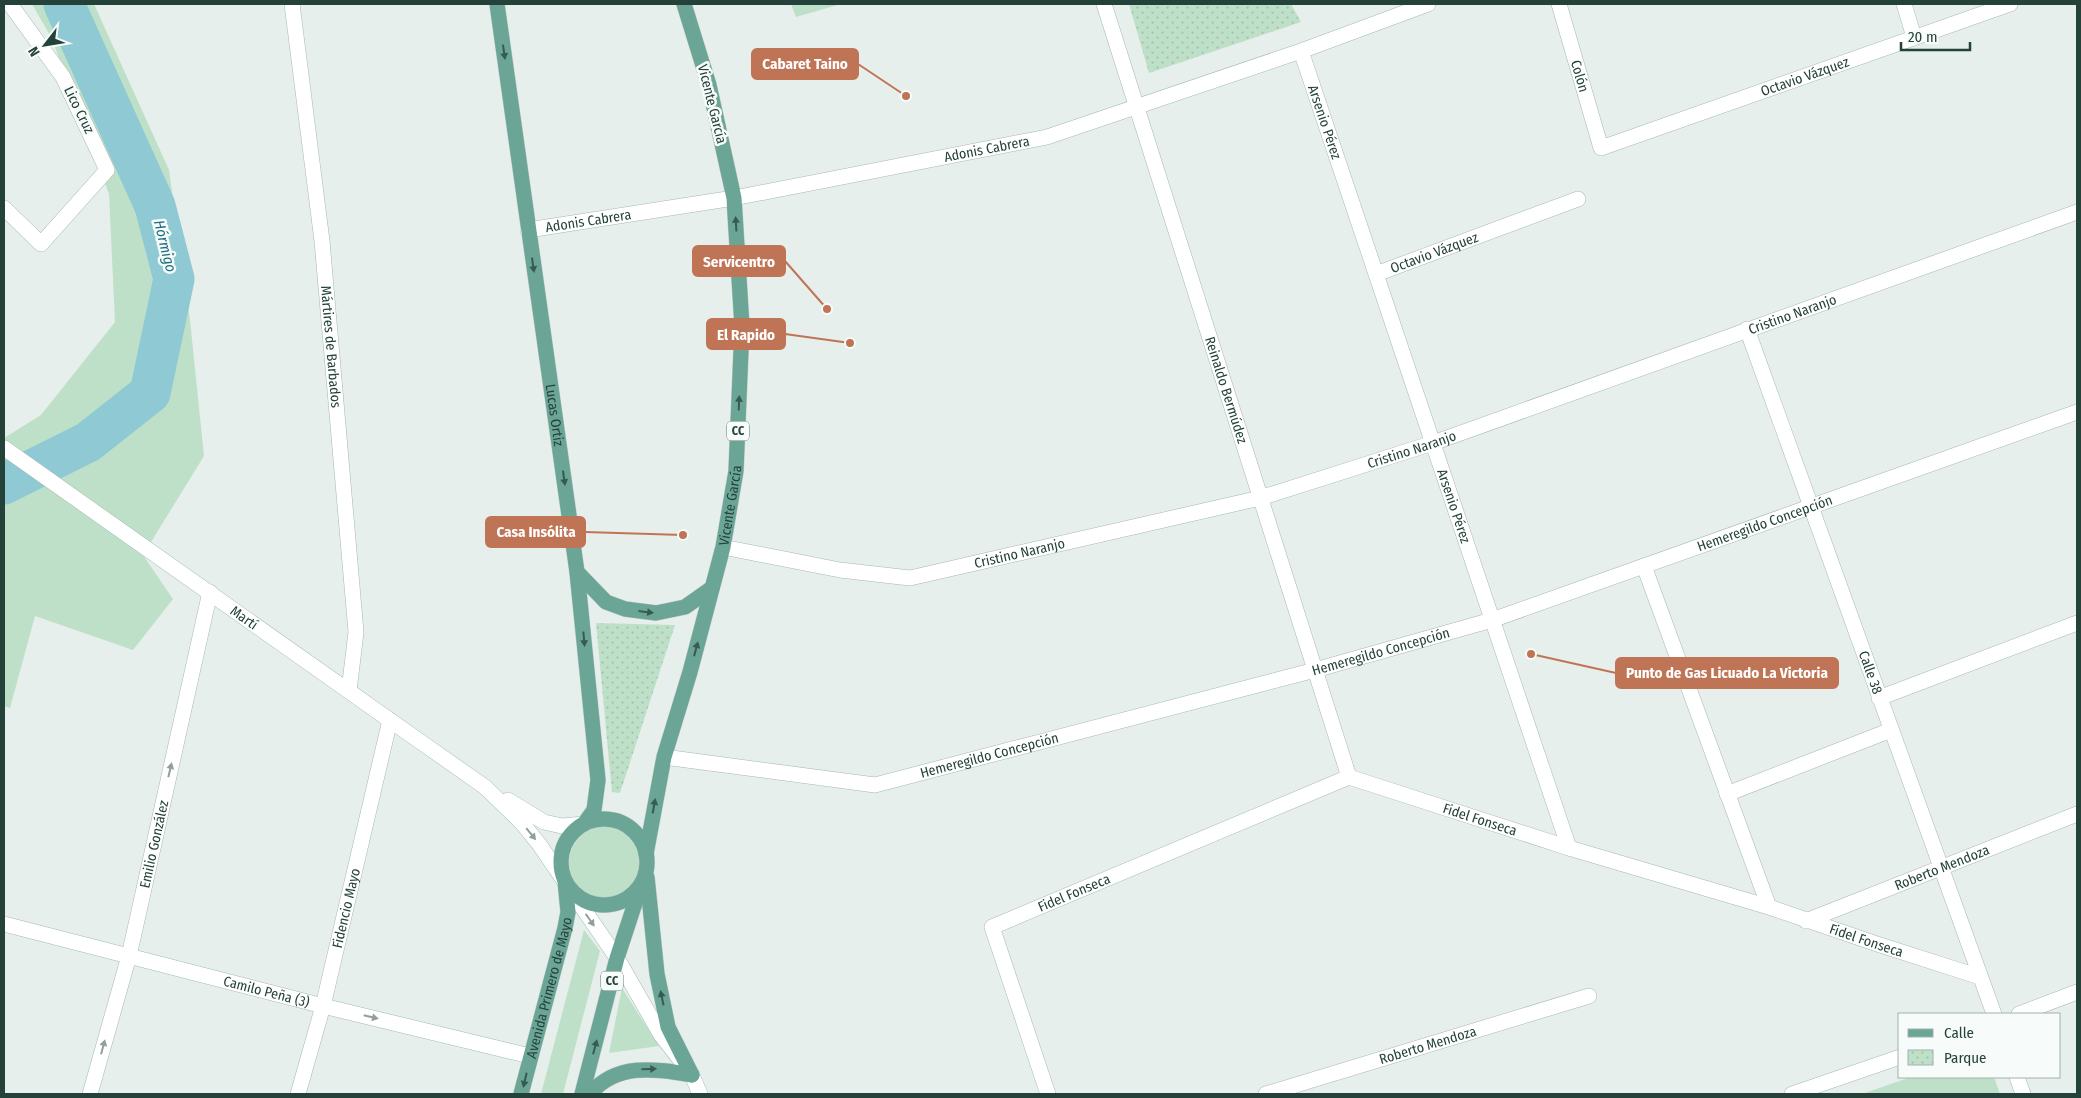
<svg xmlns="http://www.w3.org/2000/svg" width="2081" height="1098" font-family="'Fira Sans Condensed',sans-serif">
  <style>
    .grass { fill: #bfe0c8 }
    .park { fill: url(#park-dots) }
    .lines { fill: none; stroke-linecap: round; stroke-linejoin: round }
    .river { stroke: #8ec9d4; stroke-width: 41 }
    .minor-casing { stroke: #a8b8b2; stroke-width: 16 }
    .tertiary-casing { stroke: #a8b8b2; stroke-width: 16 }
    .secondary-casing { stroke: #a4bbb3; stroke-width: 16 }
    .primary-casing { stroke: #c2cac8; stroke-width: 16 }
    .minor { stroke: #fff; stroke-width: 15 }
    .tertiary { stroke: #fff; stroke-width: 15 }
    .secondary { stroke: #fff; stroke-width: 15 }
    .primary { stroke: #6aa596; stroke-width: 15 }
    .oneway { fill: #365b51 }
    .oneway2 { fill: #92a09c }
    .labels { text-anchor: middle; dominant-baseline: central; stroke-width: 5; stroke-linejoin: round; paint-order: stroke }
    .shield { fill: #f7fbf9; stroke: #637a73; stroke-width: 1 }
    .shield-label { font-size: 12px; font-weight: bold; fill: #24423a }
    .street-label { font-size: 14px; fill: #24423a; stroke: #f7fbf9 }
    .water-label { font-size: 15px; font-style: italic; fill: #1c6f80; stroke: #f7fbf9 }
    .leader { fill: none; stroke: #c07456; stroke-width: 2 }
    .callout-dot { fill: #c07456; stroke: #f7fbf9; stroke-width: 2 }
    .callout { fill: #c07456; stroke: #c07456; stroke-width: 2 }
    .callout-label { font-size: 15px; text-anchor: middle; font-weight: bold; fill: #fff }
  </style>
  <defs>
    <pattern id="park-dots" width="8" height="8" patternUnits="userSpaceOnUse" patternTransform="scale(1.25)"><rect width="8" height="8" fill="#bfe0c8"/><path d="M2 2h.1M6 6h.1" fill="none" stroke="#a4c1ad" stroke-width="1.8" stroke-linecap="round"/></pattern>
  </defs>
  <rect width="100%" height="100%" fill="#e6efeb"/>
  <path class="grass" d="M32,4H94L169,170L190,320L204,456L143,555L173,599L133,650L35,616L10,708L4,706V438L41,415L115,322L109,194L52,39Z
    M791,4H841L796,17Z
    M569 863a37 37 0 1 1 74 0a37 37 0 1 1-74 0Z
    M584,930L600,951L563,1094H541Z
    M622,988L659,1046L609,1053Z
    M1911,1077H1994L2000,1094H1862Z"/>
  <path class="park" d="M1129,4H1291L1301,22L1149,73Z
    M596,623L675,625L620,793L612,792Z"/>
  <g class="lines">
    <path class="river" d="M4,484L88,442L150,393L174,279L155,206L64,4"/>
    <g class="minor-casing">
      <g id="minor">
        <path id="s1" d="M292,4L322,241L356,632L349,691"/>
        <path id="s2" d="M1104,4L1349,777"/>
        <path id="s3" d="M1559,4L1601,148L2010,4"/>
        <path d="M1904,4L1914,37"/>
        <path id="s4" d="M1301,51L1569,848"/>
        <path d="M4,208L41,244L107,170L63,77L10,4"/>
        <path id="s5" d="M1376,274L1578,199"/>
        <path id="s6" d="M1747,329L1994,1014"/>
        <path id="s7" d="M723,547L840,570L910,578L1260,498L1433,443L2077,212"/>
        <path d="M1644,566L1769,907"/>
        <path d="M1879,698L2077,623"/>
        <path id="s8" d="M664,757L875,785L1315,670L1492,620L2077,412"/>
        <path d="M1727,794L1891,730"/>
        <path id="s9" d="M1806,921L2077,814"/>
        <path id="s10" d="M4,924L323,1006L530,1056"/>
        <path d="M2019,1014L2077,992"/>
        <path d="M2017,1077L2023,1094"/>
        <path id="s11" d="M90,1094L129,956L210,592"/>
        <path id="s12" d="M298,1094L323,1006L390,720"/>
        <path id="s13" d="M1048,1094L992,927L1349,777L1569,848L1769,907L1877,944L1980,977"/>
        <path id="s14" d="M1266,1094L1589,996"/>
        <path d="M1792,1094L1900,1057"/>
      </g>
    </g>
    <g class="tertiary-casing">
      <g id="tertiary">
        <path id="s15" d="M528,230L734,198L1047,137L1301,51L1428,4"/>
      </g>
    </g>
    <g class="secondary-casing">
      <g id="secondary">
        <path id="s16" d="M4,448L418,740L485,787L522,823L539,844L617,958L661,1035L692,1075L700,1094"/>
        <path d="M508,800L544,822L562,826L584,824"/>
      </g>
    </g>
    <g class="primary-casing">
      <g id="primary">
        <path id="s17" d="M497,4L577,572L598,780L594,810L584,824"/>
        <path d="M577,572L606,602L625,609L656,613L685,607L712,588"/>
        <circle cx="604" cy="862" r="43"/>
        <path id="s18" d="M646,854L664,757L690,672L723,547L736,471L742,326L734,198L709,85L684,4"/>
        <path d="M647,877L657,974L668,1027L692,1075"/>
        <path id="s19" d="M521,1094L565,928L568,912L565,881"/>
        <path d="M582,1094L617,958L641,885"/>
        <path d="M590,1094C617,1062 656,1069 692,1075"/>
      </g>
    </g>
    <use href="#minor" class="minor"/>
    <use href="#tertiary" class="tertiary"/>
    <use href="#secondary" class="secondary"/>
    <use href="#primary" class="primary"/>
  </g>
  <defs><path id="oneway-solid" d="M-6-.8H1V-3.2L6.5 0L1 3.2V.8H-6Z" transform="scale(1.25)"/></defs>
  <g class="oneway">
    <use href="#oneway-solid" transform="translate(504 52) rotate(82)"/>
    <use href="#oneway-solid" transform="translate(736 224) rotate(-93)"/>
    <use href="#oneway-solid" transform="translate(533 265) rotate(82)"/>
    <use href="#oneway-solid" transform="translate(739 403) rotate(-88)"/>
    <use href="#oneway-solid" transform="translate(564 478) rotate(82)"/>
    <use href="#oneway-solid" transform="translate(646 612) rotate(7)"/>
    <use href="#oneway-solid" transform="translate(584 639) rotate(85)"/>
    <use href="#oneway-solid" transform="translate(696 649) rotate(-75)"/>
    <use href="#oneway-solid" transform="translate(654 806) rotate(-80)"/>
    <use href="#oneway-solid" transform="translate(662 998) rotate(-102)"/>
    <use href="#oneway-solid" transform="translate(595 1047) rotate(-75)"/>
    <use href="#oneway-solid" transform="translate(649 1069) rotate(-1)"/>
    <use href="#oneway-solid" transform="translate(525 1080) rotate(103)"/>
  </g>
  <g class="oneway2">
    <use href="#oneway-solid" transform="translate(170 770) rotate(-77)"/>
    <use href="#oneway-solid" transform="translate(531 834) rotate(51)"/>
    <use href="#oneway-solid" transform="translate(590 920) rotate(55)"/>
    <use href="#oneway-solid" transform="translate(371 1017) rotate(13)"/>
    <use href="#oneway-solid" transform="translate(103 1047) rotate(-75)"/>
  </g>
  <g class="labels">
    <g class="shield">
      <rect x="727" y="421.5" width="22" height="19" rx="4"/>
      <rect x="601" y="971.5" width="22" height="19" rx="4"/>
    </g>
    <g class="shield-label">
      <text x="738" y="431">CC</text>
      <text x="612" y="981">CC</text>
    </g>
    <g class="street-label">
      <text stroke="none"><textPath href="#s3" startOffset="75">Colón</textPath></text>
      <text stroke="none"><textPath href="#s3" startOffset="366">Octavio Vázquez</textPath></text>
      <text transform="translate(712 104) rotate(76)">Vicente García</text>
      <text transform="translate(79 110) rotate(64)">Lico Cruz</text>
      <text stroke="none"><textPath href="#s4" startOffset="75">Arsenio Pérez</textPath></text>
      <text stroke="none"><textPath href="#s15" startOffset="466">Adonis Cabrera</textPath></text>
      <text stroke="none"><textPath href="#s15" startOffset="61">Adonis Cabrera</textPath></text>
      <text stroke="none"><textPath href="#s5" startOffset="62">Octavio Vázquez</textPath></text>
      <text stroke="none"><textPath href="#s7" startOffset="1112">Cristino Naranjo</textPath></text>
      <text stroke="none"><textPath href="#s1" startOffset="345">Mártires de Barbados</textPath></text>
      <text stroke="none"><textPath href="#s2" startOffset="405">Reinaldo Bermúdez</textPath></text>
      <text stroke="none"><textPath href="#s17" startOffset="415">Lucas Ortiz</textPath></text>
      <text stroke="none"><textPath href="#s7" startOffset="708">Cristino Naranjo</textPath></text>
      <text stroke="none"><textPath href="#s18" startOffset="359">Vicente García</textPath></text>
      <text stroke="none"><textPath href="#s4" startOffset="480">Arsenio Pérez</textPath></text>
      <text stroke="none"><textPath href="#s8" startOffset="1141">Hemeregildo Concepción</textPath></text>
      <text stroke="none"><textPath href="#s7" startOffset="302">Cristino Naranjo</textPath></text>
      <text stroke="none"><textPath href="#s16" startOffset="294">Martí</textPath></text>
      <text stroke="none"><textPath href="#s8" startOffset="736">Hemeregildo Concepción</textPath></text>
      <text stroke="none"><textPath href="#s6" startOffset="365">Calle 38</textPath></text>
      <text stroke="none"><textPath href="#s8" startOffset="331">Hemeregildo Concepción</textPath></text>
      <text stroke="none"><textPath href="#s13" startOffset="701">Fidel Fonseca</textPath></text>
      <text stroke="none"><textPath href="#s11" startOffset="258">Emilio González</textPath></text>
      <text stroke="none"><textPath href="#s9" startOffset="146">Roberto Mendoza</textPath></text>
      <text stroke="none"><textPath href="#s13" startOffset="265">Fidel Fonseca</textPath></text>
      <text stroke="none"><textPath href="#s12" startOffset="192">Fidencio Mayo</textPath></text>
      <text stroke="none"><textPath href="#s13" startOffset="1106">Fidel Fonseca</textPath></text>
      <text stroke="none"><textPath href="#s19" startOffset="110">Avenida Primero de Mayo</textPath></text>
      <text stroke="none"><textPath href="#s10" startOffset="271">Camilo Peña (3)</textPath></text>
      <text stroke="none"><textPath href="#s14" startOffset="169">Roberto Mendoza</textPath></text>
    </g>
    <g class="water-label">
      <text transform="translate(165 246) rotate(76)">Hórmigo</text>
    </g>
  </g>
  <path class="leader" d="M906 96L858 64M827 309L785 261M850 343L785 334M683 535L585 532M1531 654L1616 673"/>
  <g class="callout-dot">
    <circle cx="906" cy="96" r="5"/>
    <circle cx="827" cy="309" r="5"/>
    <circle cx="850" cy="343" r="5"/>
    <circle cx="683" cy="535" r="5"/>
    <circle cx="1531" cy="654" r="5"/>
  </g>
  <g class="callout">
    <rect x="752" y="49" width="106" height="30" rx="5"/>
    <rect x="693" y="246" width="92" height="30" rx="5"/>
    <rect x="707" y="319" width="78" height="30" rx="5"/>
    <rect x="486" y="517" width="99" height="30" rx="5"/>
    <rect x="1616" y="658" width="222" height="30" rx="5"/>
  </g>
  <g class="callout-label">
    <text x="805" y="69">Cabaret Taino</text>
    <text x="739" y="267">Servicentro</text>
    <text x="746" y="340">El Rapido</text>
    <text x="536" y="537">Casa Insólita</text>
    <text x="1727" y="678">Punto de Gas Licuado La Victoria</text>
  </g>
  <rect width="2081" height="1098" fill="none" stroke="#24423a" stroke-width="10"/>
  <rect x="1898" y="1013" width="162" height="65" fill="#f7fbf9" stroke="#a3b1ad"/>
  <rect x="1908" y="1029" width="25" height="8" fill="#6aa596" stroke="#a3b1ad"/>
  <text x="1944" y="1038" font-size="15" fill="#24423a">Calle</text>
  <rect x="1908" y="1050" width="25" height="15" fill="url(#park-dots)" stroke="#a3b1ad"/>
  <text x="1944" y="1063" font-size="15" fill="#24423a">Parque</text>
  <g transform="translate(45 45) rotate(239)" stroke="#f7fbf9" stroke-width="4" paint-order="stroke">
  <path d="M0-4L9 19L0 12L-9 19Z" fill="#24423a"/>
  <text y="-8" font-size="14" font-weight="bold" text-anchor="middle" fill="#24423a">N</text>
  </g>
  <path d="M1901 42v8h69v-8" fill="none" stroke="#24423a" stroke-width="2.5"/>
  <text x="1908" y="42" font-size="15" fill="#24423a" stroke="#f7fbf9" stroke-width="4" paint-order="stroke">20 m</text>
</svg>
